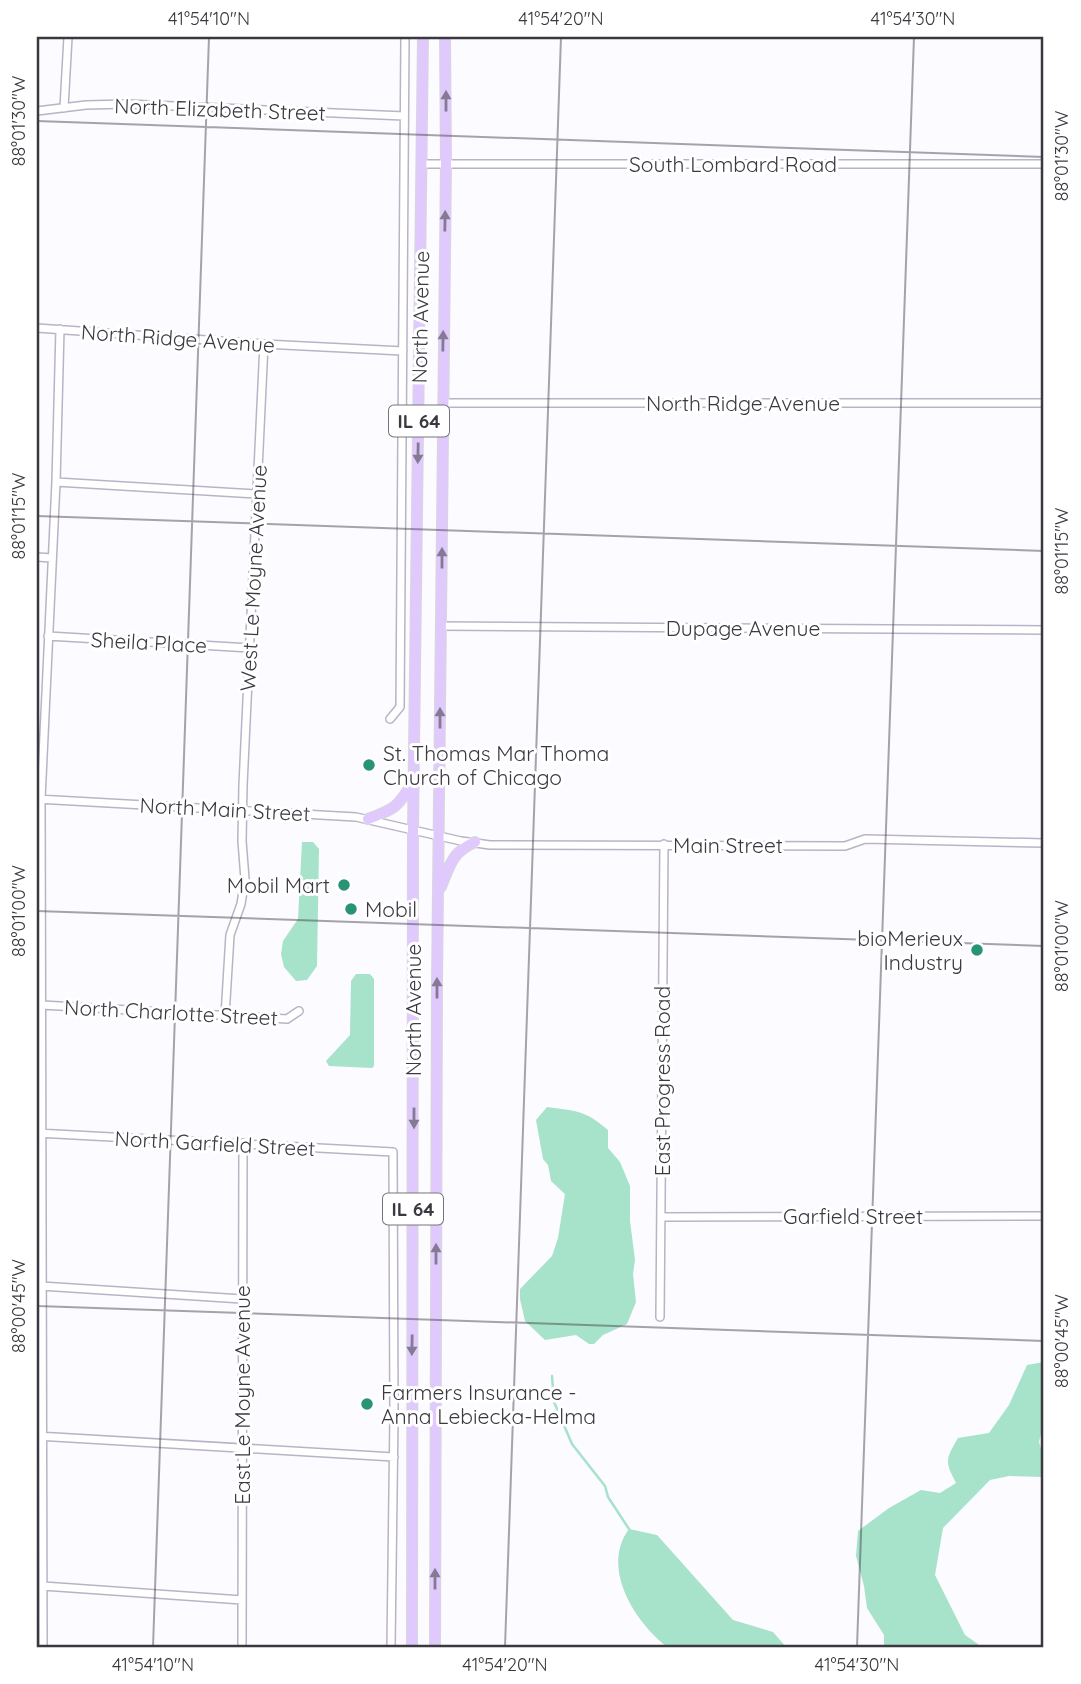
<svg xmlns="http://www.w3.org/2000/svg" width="1081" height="1684" font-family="Quicksand,sans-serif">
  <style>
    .water { fill: #a7e2ca }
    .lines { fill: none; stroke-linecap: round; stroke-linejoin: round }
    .stream { stroke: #a7e2ca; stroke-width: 2.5 }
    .minor-casing { stroke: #bab3c5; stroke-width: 10 }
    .major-casing { stroke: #d8d7d9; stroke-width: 12 }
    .minor { stroke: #fff; stroke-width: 7 }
    .major { stroke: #e0cafd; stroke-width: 10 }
    .oneway { fill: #857a95 }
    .ticks { fill: none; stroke: #3b3840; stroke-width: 2; stroke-opacity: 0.45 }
    .poi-dot { fill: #289473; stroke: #fff; stroke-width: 2.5 }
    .labels { text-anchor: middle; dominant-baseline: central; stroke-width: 6; stroke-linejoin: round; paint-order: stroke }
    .shield { fill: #fff; stroke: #767479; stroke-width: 2 }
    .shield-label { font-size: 19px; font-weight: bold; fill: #3b3840 }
    .street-label { font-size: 21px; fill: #3b3840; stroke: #fff }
    .poi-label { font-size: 21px; fill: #3b3840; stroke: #fff; text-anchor: start }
    .neatline { fill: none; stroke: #3b3840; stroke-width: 2.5 }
    .ticks-label { font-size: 18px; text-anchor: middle; fill: #3b3840 }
  </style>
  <rect width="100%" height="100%" fill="#fcfbff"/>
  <path class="water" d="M302,842H313L319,849L317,966L307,980L296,981L284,967L281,954L283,941L298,919Z
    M356,974H370L374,979V1066L372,1068L329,1066L326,1061L350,1035L351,981Z
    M547,1107C576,1111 585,1110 608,1130V1148L620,1162L630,1186V1221L635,1260L633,1274L636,1302L627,1324L603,1335L594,1344H589L576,1335L545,1340L525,1321L520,1299V1289L552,1256L558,1238L565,1194L551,1181L548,1165L543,1159L536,1120Z
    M1044,1362V1420L1039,1442L1044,1459V1477L1009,1476L990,1480L943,1528L935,1575L965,1635L982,1647H884V1635L867,1608L864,1586L856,1556L858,1531L889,1508L921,1490L940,1493L956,1483C945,1462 945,1460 958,1438L989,1433L1009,1405L1027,1365Z
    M629,1529L657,1535L733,1620L773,1632L786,1647H667C635,1622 600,1568 629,1529Z"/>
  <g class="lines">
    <path class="stream" d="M552,1376L554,1402L572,1444L605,1486L608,1497L629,1529"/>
    <g class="minor-casing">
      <path id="minor" d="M64,108L68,37
        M37,111L86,105L127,104L404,116
        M422,164H1044
        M37,328L264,344L403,351
        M443,403H1044
        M56,482L257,494
        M37,557L52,558
        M441,626L1044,630
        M48,636L250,648
        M390,719L400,707L405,37
        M37,799L356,817L461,841L490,845L845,846L865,839L1044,843
        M42,1005L287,1019L299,1011
        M225,1016L230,935L241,904L245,879L242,841L243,785L264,344
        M37,1133L393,1152L394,1416L391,1647
        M661,1217L1044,1216
        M41,1286L242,1299
        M660,1317L664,844
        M37,1436L394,1457
        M43,1586L242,1600
        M43,1647L41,799L56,482L60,329
        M242,1647L243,1143"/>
    </g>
    <g class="major-casing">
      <path id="major" d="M368,819C395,809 398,807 413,782
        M441,887C450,865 452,852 475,842
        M412,1647L413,829L423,37
        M435,1647L437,982L446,164L445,37"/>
    </g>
    <use href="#minor" class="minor"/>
    <use href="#major" class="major"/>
  </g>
  <defs><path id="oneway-solid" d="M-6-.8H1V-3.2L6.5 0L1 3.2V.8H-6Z" transform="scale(1.75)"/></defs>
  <g class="oneway">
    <use href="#oneway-solid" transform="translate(446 101) rotate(-90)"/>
    <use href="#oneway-solid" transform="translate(445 221) rotate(-89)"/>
    <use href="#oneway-solid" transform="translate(443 341) rotate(-89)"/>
    <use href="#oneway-solid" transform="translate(418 453) rotate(91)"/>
    <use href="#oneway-solid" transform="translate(442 558) rotate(-90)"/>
    <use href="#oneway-solid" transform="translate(440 718) rotate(-90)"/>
    <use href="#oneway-solid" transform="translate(437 988) rotate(-90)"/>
    <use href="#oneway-solid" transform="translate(414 1118) rotate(90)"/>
    <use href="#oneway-solid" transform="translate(436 1254) rotate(-90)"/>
    <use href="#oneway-solid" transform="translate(412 1345) rotate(91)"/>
    <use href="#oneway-solid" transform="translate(435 1579) rotate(-90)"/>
  </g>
  <path class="ticks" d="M37,121L1044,157M37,516L1044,551M37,911L1044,946M37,1306L1044,1341M153,1647L209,37M505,1647L561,37M857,1647L914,37"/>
  <g class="poi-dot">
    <circle cx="369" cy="765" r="7"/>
    <circle cx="344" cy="885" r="7"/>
    <circle cx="351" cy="909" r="7"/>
    <circle cx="977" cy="950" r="7"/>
    <circle cx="367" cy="1404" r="7"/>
  </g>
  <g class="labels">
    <g class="shield">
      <rect x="389" y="405.5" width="60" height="31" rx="5"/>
      <rect x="383" y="1193.5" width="60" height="31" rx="5"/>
    </g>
    <g class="shield-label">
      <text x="419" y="421">IL 64</text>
      <text x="413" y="1209">IL 64</text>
    </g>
    <g class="street-label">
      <text transform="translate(220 109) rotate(2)">North Elizabeth Street</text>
      <text x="733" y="164">South Lombard Road</text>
      <text transform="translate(420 317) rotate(-89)">North Avenue</text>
      <text transform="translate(178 338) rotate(4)">North Ridge Avenue</text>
      <text x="743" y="403">North Ridge Avenue</text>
      <text transform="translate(253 578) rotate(-87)">West Le Moyne Avenue</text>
      <text x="743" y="628">Dupage Avenue</text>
      <text transform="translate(149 642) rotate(3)">Sheila Place</text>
      <text transform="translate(225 809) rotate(3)">North Main Street</text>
      <text x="728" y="845">Main Street</text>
      <text transform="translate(413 1010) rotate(-90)">North Avenue</text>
      <text transform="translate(171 1012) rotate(3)">North Charlotte Street</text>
      <text transform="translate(662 1081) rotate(-90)">East Progress Road</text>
      <text transform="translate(215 1143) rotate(3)">North Garfield Street</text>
      <text x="853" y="1216">Garfield Street</text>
      <text transform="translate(242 1395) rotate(-90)">East Le Moyne Avenue</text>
    </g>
    <g class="poi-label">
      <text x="383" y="753">St. Thomas Mar Thoma<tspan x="383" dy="24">Church of Chicago</tspan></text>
      <text x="330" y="885" text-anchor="end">Mobil Mart</text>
      <text x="365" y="909">Mobil</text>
      <text x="963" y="938" text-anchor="end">bioMerieux<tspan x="963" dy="24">Industry</tspan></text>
      <text x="381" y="1392">Farmers Insurance -<tspan x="381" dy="24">Anna Lebiecka-Helma</tspan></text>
    </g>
  </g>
  <rect width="1081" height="1684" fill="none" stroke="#ffffff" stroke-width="77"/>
  <rect x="38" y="38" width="1004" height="1608" class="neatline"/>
  <g class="ticks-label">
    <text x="209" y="25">41°54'10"N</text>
    <text x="561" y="25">41°54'20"N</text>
    <text x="913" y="25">41°54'30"N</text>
    <text transform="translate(19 121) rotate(-90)" y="6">88°01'30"W</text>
    <text transform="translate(1062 156) rotate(-90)" y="6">88°01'30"W</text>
    <text transform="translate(19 516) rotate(-90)" y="6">88°01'15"W</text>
    <text transform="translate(1062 551) rotate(-90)" y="6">88°01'15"W</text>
    <text transform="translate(19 911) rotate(-90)" y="6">88°01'00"W</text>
    <text transform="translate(1062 946) rotate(-90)" y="6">88°01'00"W</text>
    <text transform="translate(19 1306) rotate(-90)" y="6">88°00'45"W</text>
    <text transform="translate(1062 1341) rotate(-90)" y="6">88°00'45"W</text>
    <text x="153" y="1671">41°54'10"N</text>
    <text x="505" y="1671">41°54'20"N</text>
    <text x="857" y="1671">41°54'30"N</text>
  </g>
</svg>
